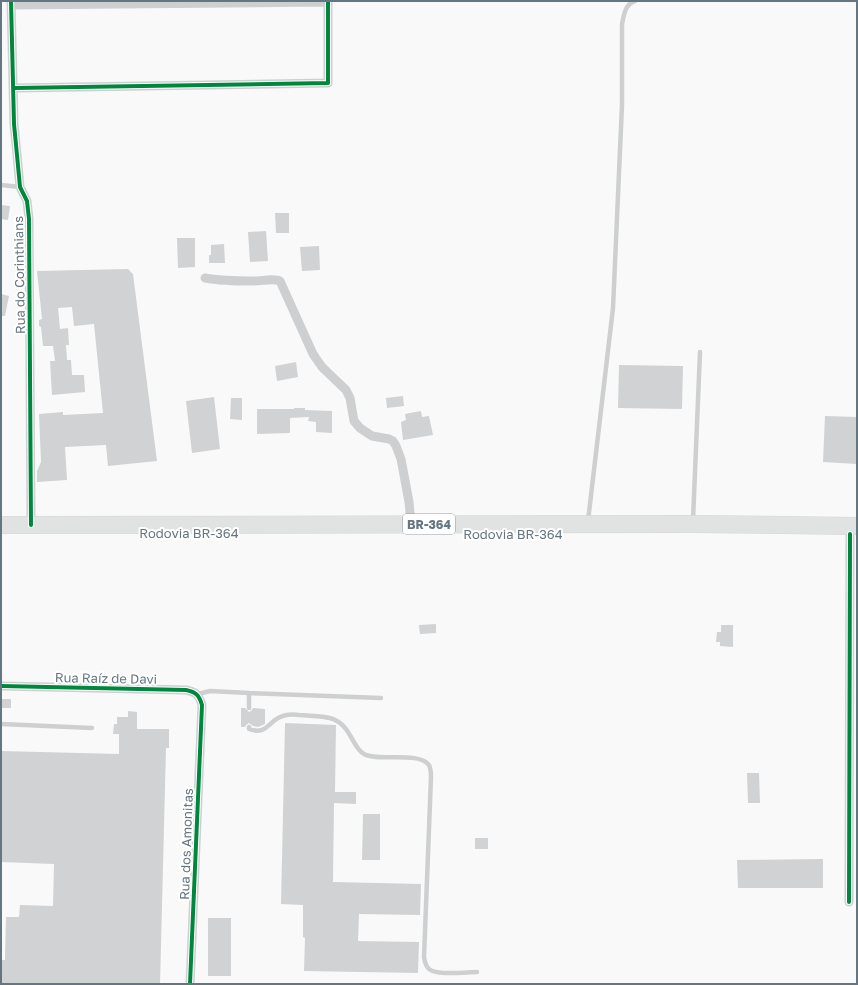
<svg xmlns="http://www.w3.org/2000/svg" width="858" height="985" font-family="'Golos Text',sans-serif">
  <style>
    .building { fill: #d0d2d3 }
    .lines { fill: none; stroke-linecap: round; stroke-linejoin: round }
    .highway-casing { stroke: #d5d6d6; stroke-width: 18 }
    .lane { stroke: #cecfd0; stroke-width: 4.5 }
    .street { stroke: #cecfd0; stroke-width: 9 }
    .highway { stroke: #e1e2e2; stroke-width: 17 }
    .cycleway-casing { stroke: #fff; stroke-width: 6 }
    .cycleway { stroke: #00873e; stroke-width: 4 }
    .labels { text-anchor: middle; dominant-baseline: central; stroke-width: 4; stroke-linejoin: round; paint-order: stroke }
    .shield { fill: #fff; stroke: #939fa8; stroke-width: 1 }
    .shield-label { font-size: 12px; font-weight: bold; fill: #657683 }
    .street-label { font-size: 13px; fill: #657683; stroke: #fff }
  </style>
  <rect width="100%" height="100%" fill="#f9f9f9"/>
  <path class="building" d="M1,205L10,206L8,220L1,219Z
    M275,213H289V233H276Z
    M266,231L268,261L250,262L248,232Z
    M177,238H195V267L178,268Z
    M224,244L225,263H209V255H211V245Z
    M319,246L320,270L302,271L300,247Z
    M128,269L133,274L157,461L108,466L106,445L65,447L67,480L37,482V471L41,462L39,414L63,412V415L103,413L94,324L74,326L72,307L58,308L60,329L68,328L69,345H66L67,360H71L72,375H84L85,392L52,395L50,361H55L53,346H43L41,327L39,326V320L42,319L37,271Z
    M1,294L9,296L5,316H1Z
    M296,362L298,377L277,381L275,366Z
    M619,365L683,366L682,409L618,408Z
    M403,396L404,406L387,408L386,398Z
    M214,397L220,449L192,453L186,401Z
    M231,398H242V420L230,419Z
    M294,408H305V410L332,411V433L316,432V422L308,421L309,417L290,418V433L257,434V409H294Z
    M421,411L422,417L429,416L433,435L403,440L401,422L406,420L405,414Z
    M825,416L857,417V464L823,462Z
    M436,624V633L420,634L419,625Z
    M721,625H733V647L720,646V642H716L717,632H721Z
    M1,699H11V708H1Z
    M241,708H245L249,712L251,711L253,708L265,709V724L258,727L253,726L249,723L246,725L245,727H241Z
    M128,711L137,712V729H169V748H166L160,984H1V960H5L6,917H19L20,905L53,906L54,864L1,862V751L119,754V734H113L114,724H117V717H128Z
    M285,723L336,725L335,792H356V804L334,803L333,882L421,884L420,915L359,914L358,941L419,942L418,973L304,971L305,938L303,937V905L281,904Z
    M747,773H759L760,803H748Z
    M363,814H380V860H362Z
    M475,838H488V849H475Z
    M823,859V888H738L737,860Z
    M208,918H231V976H208Z"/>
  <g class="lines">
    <g class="highway-casing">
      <path id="highway" d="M1,525L693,524L857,526"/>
    </g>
    <path class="lane" d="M1,185L20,187
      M693,520L700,352
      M588,521L613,308L622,105V24C624,15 625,4 635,1
      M249,693L381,698
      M198,694L210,691L249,693V708
      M1,724L92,728
      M249,727V729C263,734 266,727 275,720C282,715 291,714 299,715C322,717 339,713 351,737C354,742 358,751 364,754C378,762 419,751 429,765C431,769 431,773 431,777L424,957C425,962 425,965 429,969C436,976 467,972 477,972"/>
    <path class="street" d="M11,1L14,124L17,155L20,187L27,201L29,219L31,525
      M11,5L328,2
      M14,88L328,83V1
      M205,278C221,281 239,281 255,281C262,281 274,278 280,281L313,354L322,367L346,390L350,398L354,421L360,428L372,436L389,439L393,441L396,446L401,459L409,502L411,524
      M1,686L186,690C196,692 199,695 202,705L190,984
      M849,902L850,534"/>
    <use href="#highway" class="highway"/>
    <g class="cycleway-casing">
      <path id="cycleway" d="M11,1L14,124L17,155L20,187L27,201L29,219L31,525
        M14,88L328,83V1
        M1,686L186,690C196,692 199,695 202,705L190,984
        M849,902L850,534"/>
    </g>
    <use href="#cycleway" class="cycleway"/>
  </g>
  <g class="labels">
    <rect class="shield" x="403" y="514" width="52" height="20" rx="3"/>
    <g class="shield-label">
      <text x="429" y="524">BR-364</text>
    </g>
    <g class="street-label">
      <text transform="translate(19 275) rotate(-91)">Rua do Corinthians</text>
      <text x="189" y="533">Rodovia BR-364</text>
      <text x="513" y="534">Rodovia BR-364</text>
      <text transform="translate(106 678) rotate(1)">Rua Raíz de Davi</text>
      <text transform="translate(186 844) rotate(-88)">Rua dos Amonitas</text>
    </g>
  </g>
  <rect width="858" height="985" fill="none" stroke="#657683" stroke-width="4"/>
</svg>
